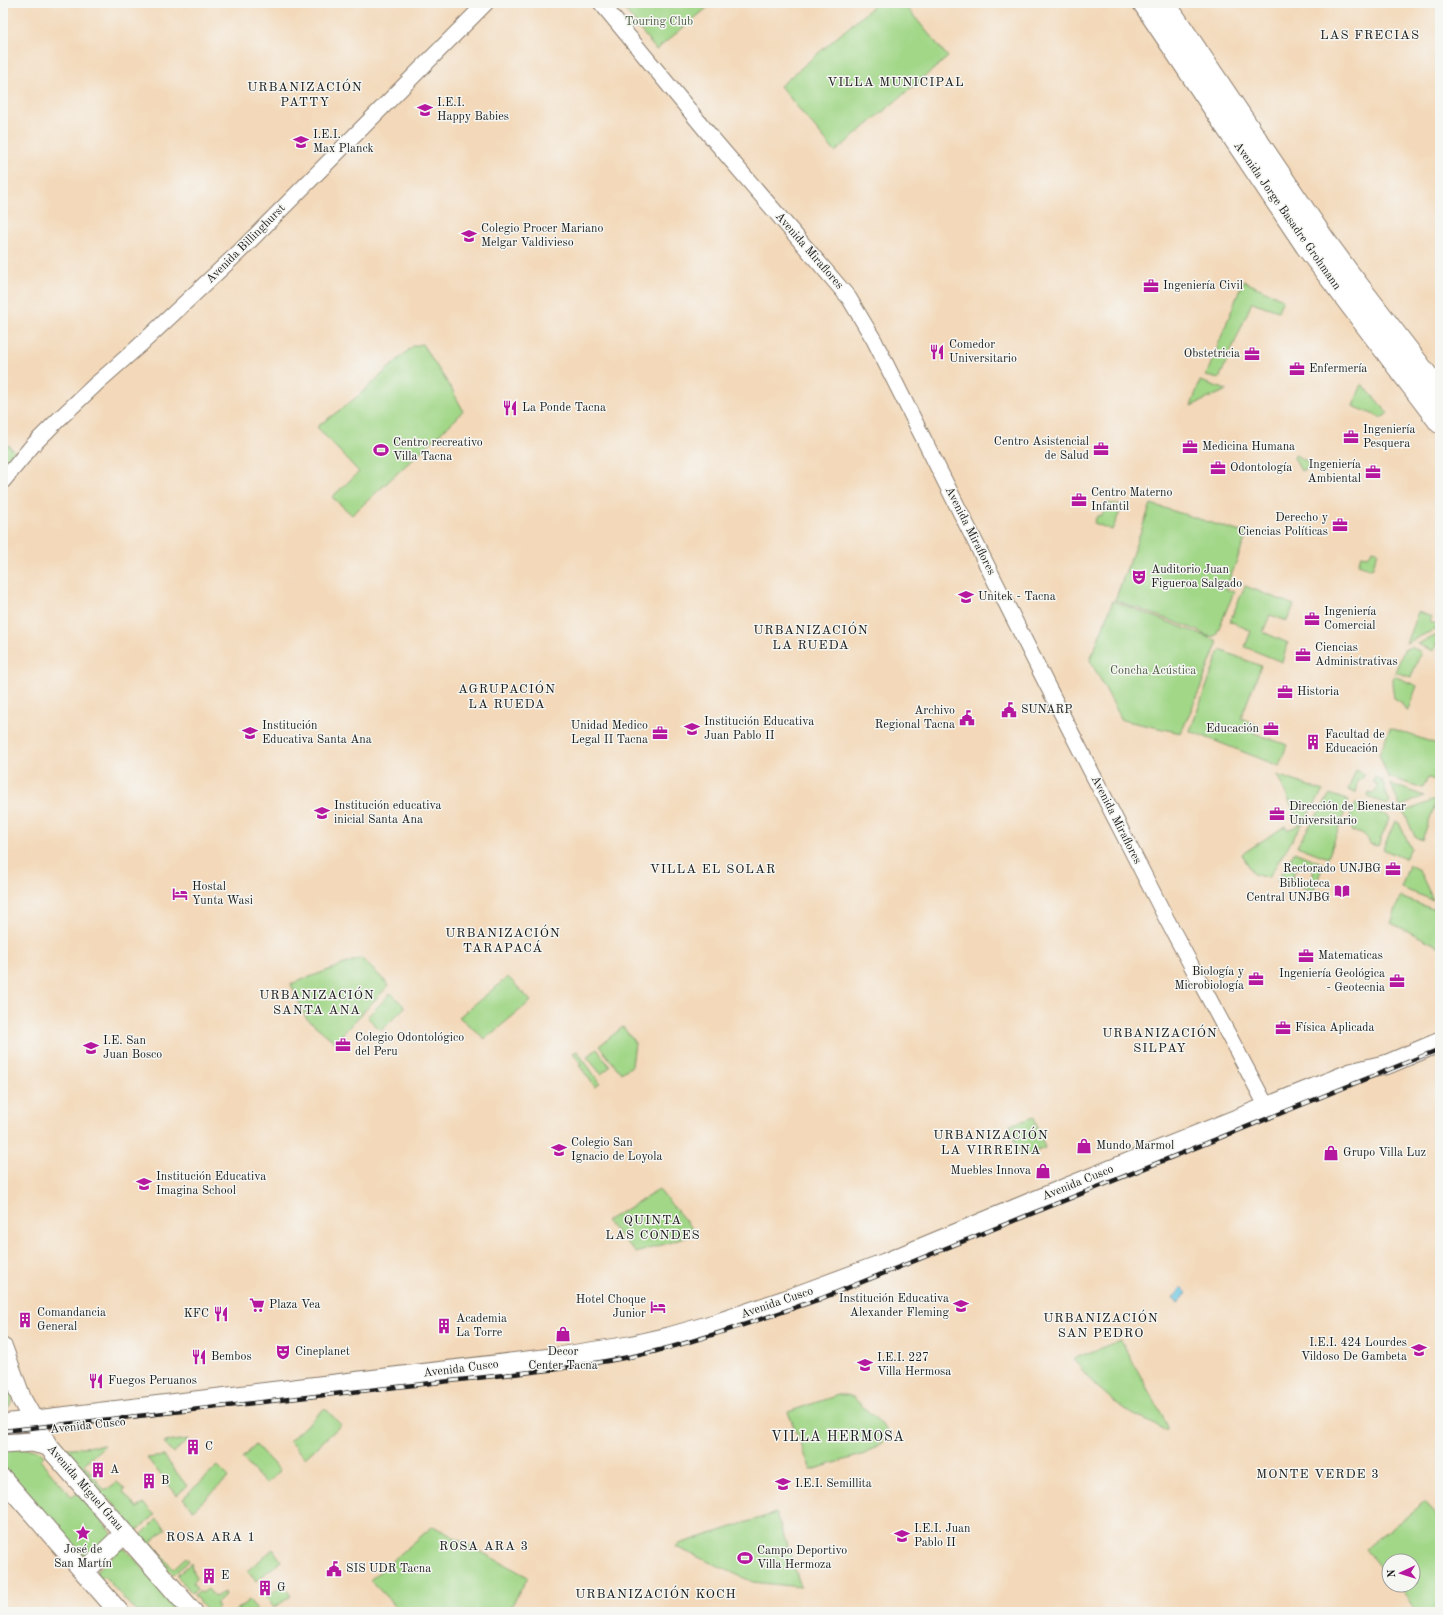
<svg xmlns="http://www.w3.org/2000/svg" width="1443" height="1615" font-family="'Old Standard TT',serif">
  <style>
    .green { fill: #a2d788; stroke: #5f7a52 }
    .water { fill: #66c6e4; stroke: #417180 }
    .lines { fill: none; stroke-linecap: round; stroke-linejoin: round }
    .minor-casing { stroke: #887a6b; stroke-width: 17 }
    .major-casing { stroke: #887a6b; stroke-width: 21 }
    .highway-casing { stroke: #887a6b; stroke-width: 24 }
    .minor { stroke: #fff; stroke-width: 15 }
    .major { stroke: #fff; stroke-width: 19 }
    .highway { stroke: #fff; stroke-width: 22 }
    .rail-casing { stroke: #1c1c1c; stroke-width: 4.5 }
    .rail { stroke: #f6f6f2; stroke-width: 3; stroke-dasharray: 9; stroke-linecap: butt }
    .labels { text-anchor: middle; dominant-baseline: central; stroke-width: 3; stroke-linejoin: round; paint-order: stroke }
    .park-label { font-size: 12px; fill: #4b5d42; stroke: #f6f6f2 }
    .poi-label { font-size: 12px; fill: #1c1c1c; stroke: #f6f6f2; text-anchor: start }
    .street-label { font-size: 12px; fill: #1c1c1c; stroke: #f6f6f2 }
    .neighbourhood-label { font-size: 13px; letter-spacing: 1px; fill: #1c1c1c; stroke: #f6f6f2 }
    .quarter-label { font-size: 14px; letter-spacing: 1px; fill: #1c1c1c; stroke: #f6f6f2 }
  </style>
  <rect width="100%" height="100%" fill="#f6f6f2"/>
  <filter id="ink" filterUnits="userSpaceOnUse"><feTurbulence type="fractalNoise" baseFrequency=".025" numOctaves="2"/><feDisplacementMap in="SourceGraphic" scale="8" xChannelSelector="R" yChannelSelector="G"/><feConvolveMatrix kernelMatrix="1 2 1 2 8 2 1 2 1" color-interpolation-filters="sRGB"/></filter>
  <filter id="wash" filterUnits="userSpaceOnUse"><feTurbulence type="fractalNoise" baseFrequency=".012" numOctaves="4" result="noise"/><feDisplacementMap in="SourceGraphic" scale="16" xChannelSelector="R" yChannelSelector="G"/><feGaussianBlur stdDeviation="0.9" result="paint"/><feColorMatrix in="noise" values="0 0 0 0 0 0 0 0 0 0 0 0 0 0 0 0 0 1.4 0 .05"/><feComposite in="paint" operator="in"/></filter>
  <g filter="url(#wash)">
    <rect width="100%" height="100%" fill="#f3d9ba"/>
    <path class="green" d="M620,3H713L656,50Z
      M877,3H903L948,57L835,152L780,86Z
      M1243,281L1283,299L1278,311L1252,302L1219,379L1206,376Z
      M422,344L451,388L463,410L457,418L352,515L332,497L359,472L317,427L357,397L413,346Z
      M1200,381L1227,390L1191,406Z
      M1362,384L1388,413L1382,418L1353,406Z
      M3,440L15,452L3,465Z
      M1295,455L1315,465L1301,471L1294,458Z
      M1106,503L1123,505L1112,530L1094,523L1097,516L1102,515L1105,510Z
      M1151,504L1247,534L1226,589L1234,592L1216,635C1211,639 1202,634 1199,631L1115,600Z
      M1373,550L1378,552L1372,569L1358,564L1361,555L1368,556Z
      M1245,586L1294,605L1287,621L1270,615L1263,632L1288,643L1282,662L1245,647L1251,631L1230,621Z
      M1113,601L1218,641L1198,694L1181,733L1122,720L1090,660Z
      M1418,612L1432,617L1430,622L1439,625L1438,628L1406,643Z
      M1440,634L1434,651L1417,644Z
      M1411,647L1421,652L1411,677L1395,672L1404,650Z
      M1220,650L1261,666L1241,718L1257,725L1254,733L1287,745L1279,766L1190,731Z
      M1394,676L1417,686L1407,712L1401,702L1394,698L1392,684Z
      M1390,728L1440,745V781L1428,778L1423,788L1388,777L1379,754Z
      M1356,770L1364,774L1362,779L1357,781L1356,793L1348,790Z
      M1277,775L1323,791L1268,878L1253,874L1242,854L1285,826L1288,830L1300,824Z
      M1375,777L1382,780L1390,803L1388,805L1368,797L1369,793L1373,794L1377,789V784L1373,782Z
      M1391,784L1424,796L1400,807Z
      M1330,794L1349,801L1328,858L1297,846Z
      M1432,801L1436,802L1422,840L1415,837L1404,812Z
      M1356,803L1388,816L1389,819L1378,846L1370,844C1367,836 1361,830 1352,832L1349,818Z
      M1395,821L1399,823L1411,848L1405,859L1383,849Z
      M1294,852L1324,864L1313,891L1301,887L1302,885L1310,883L1314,872L1308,863L1298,865L1293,875L1294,881L1293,886L1277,881Z
      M1409,865L1419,870L1433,900L1401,888Z
      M1400,897L1435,910L1440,922V947L1391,923Z
      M361,958L389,985L335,1042L306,1018L291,984Z
      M508,977L531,1001L485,1039L459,1017Z
      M391,993L405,1007L381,1031L367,1017Z
      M623,1027L635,1043L632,1066L621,1073L599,1046Z
      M597,1049L610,1067L601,1074L587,1057Z
      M577,1051L600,1083L595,1087L579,1065L581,1064L573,1053Z
      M1034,1117L1045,1148L1020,1157L1010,1125Z
      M659,1190L697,1234L636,1253L606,1221Z
      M1121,1340L1168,1427L1166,1430L1124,1410L1095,1385L1073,1359Z
      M3,1367L13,1400L9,1407L3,1410Z
      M838,1395H846L853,1397L893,1435L865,1454L811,1470L788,1412Z
      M325,1408L341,1425L305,1458L289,1441Z
      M189,1439L173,1453L164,1442Z
      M105,1445L84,1464L105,1491L117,1482L125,1489L123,1492L137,1508L144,1504L155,1515L137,1531L108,1498L104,1499L61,1449Z
      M256,1445L280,1471L266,1484L242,1458Z
      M3,1447L38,1450L44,1456L40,1460L72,1497L77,1493L112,1533L88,1562L3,1470Z
      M164,1456L187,1486L177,1495L147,1458Z
      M218,1466L229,1477L193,1510L183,1498Z
      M1425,1502L1440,1518V1606L1434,1612H1418L1395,1585H1413V1561H1389V1578L1365,1549Z
      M776,1513L801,1587L753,1582L676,1547V1545Z
      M157,1519L166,1529L151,1542L173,1569L186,1557L189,1561L173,1575L144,1546L147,1544L140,1536Z
      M433,1526L528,1577L508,1612H401L370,1580Z
      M121,1549H126L182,1612H136L104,1576L99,1579L96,1571Z
      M273,1549L281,1561L256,1581L247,1571Z
      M191,1563L192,1569L197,1577L193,1583L197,1589L192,1593L177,1576Z
      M283,1585L291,1596L274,1608L266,1597Z
      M208,1589L215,1597L224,1592L225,1596L216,1604L218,1607L215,1610L216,1612H208L194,1595L199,1591L202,1593Z
      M249,1600L257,1609L254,1612H234Z"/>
    <path class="water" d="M1182,1288L1187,1293L1178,1304L1173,1298Z"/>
  </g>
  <g filter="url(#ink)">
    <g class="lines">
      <g class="minor-casing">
        <path id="minor" d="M601,3L713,139L849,298L874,340L1047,685L1166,918L1267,1107
          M3,481L32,446L60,418L96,384L139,346L240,251L486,3"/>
      </g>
      <g class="major-casing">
        <path id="major" d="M3,1348L22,1400L48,1446L193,1612
          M3,1424L552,1358L629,1346L669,1337L718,1323L791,1298L885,1263L1068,1187L1351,1073L1388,1064L1440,1042
          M3,1444L32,1442L48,1446
          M3,1479L119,1612
          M84,1572L124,1534"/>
      </g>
      <g class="highway-casing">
        <path id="highway" d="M1144,3L1306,245L1440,422
          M1164,3L1321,236L1348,273L1440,393"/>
      </g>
      <use href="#minor" class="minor"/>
      <use href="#major" class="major"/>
      <use href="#highway" class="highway"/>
      <g class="rail-casing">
        <path id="rail" d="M3,1431L558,1369C592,1363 627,1359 660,1350C714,1336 767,1317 820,1299L1440,1049"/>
      </g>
      <use href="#rail" class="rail"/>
    </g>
  </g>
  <defs>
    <g id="school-bare" transform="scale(1.2)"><path d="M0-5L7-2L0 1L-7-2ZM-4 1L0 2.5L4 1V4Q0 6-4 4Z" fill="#b5179e" stroke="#f6f6f2" stroke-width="2.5" paint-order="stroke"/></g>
    <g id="office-bare" transform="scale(1.2)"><path d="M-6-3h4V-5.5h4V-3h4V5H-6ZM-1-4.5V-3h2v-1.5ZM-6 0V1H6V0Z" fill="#b5179e" stroke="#f6f6f2" stroke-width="2.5" paint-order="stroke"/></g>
    <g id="restaurant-bare" transform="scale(1.2)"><path d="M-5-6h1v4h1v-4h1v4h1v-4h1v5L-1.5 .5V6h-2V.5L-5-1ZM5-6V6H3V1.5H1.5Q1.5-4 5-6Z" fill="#b5179e" stroke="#f6f6f2" stroke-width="2.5" paint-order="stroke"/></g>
    <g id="stadium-bare" transform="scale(1.2)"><path d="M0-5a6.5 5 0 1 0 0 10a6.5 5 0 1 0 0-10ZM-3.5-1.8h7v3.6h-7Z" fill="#b5179e" stroke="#f6f6f2" stroke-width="2.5" paint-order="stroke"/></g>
    <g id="theatre-bare" transform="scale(1.2)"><path d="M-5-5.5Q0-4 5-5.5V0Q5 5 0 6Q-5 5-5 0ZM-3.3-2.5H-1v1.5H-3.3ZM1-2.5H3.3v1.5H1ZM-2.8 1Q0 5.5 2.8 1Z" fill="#b5179e" stroke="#f6f6f2" stroke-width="2.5" paint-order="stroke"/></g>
    <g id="civic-bare" transform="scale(1.2)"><path d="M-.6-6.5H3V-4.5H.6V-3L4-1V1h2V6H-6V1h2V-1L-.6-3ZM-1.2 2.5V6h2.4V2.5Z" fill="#b5179e" stroke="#f6f6f2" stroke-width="2.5" paint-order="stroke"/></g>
    <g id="building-bare" transform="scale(1.2)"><path d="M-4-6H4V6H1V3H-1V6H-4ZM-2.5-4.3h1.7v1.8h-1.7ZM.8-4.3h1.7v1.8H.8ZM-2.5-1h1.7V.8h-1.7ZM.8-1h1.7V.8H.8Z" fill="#b5179e" stroke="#f6f6f2" stroke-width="2.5" paint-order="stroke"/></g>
    <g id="library-bare" transform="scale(1.2)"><path d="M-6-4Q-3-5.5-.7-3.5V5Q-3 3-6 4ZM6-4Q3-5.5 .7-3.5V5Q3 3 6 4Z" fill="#b5179e" stroke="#f6f6f2" stroke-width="2.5" paint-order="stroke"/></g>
    <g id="hotel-bare" transform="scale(1.2)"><path d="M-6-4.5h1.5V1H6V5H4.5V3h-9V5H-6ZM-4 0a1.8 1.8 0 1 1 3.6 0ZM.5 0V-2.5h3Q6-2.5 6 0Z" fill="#b5179e" stroke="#f6f6f2" stroke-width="2.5" paint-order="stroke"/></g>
    <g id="shop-bare" transform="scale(1.2)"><path d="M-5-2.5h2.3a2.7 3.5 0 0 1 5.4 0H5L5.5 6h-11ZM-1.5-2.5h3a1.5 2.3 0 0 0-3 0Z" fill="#b5179e" stroke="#f6f6f2" stroke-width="2.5" paint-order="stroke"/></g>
    <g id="supermarket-bare" transform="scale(1.2)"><path d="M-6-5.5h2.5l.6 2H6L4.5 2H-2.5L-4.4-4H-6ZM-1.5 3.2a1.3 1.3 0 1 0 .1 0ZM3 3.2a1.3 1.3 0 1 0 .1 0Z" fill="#b5179e" stroke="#f6f6f2" stroke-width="2.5" paint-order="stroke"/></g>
    <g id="sight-bare" transform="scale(1.2)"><path d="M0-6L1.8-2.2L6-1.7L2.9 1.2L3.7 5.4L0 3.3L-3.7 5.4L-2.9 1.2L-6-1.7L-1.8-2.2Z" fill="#b5179e" stroke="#f6f6f2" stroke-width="2.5" paint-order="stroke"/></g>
  </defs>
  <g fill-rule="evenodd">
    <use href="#school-bare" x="425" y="110"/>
    <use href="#school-bare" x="301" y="142"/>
    <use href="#school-bare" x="469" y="236"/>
    <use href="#office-bare" x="1151" y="286"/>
    <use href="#restaurant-bare" x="937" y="352"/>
    <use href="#office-bare" x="1252" y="354"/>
    <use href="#office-bare" x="1297" y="369"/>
    <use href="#restaurant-bare" x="510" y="408"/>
    <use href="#office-bare" x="1351" y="437"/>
    <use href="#office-bare" x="1190" y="447"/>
    <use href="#office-bare" x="1101" y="449"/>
    <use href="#stadium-bare" x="381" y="450"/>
    <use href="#office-bare" x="1218" y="468"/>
    <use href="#office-bare" x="1373" y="472"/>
    <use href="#office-bare" x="1079" y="500"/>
    <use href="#office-bare" x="1340" y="525"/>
    <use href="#theatre-bare" x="1139" y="577"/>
    <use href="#school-bare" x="966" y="597"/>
    <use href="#office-bare" x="1312" y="619"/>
    <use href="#office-bare" x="1303" y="655"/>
    <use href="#office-bare" x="1285" y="692"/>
    <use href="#civic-bare" x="1009" y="710"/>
    <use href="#civic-bare" x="967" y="718"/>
    <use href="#school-bare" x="692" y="729"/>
    <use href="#office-bare" x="1271" y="729"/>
    <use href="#school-bare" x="250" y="733"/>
    <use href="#office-bare" x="660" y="733"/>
    <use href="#building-bare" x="1313" y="742"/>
    <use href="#school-bare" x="322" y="813"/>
    <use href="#office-bare" x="1277" y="814"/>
    <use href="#office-bare" x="1393" y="869"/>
    <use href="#library-bare" x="1342" y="891"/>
    <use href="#hotel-bare" x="180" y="894"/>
    <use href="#office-bare" x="1306" y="956"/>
    <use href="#office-bare" x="1256" y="979"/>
    <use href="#office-bare" x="1397" y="981"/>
    <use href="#office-bare" x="1283" y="1028"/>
    <use href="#office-bare" x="343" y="1045"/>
    <use href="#school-bare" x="91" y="1048"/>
    <use href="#shop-bare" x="1084" y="1146"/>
    <use href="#school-bare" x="559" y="1150"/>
    <use href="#shop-bare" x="1331" y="1153"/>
    <use href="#shop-bare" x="1043" y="1171"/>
    <use href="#school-bare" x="144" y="1184"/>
    <use href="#supermarket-bare" x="257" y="1305"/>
    <use href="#school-bare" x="961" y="1306"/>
    <use href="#hotel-bare" x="658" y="1307"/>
    <use href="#restaurant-bare" x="221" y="1314"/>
    <use href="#building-bare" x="25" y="1320"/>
    <use href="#building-bare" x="444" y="1326"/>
    <use href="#shop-bare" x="563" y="1334"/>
    <use href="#school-bare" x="1419" y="1350"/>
    <use href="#theatre-bare" x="283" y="1352"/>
    <use href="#restaurant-bare" x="199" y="1357"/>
    <use href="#school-bare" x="865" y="1365"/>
    <use href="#restaurant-bare" x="96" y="1381"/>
    <use href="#building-bare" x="193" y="1447"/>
    <use href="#building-bare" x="98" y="1470"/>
    <use href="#building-bare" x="149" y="1481"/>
    <use href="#school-bare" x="783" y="1484"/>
    <use href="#sight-bare" x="83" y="1533"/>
    <use href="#school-bare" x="902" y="1536"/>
    <use href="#stadium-bare" x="745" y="1558"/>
    <use href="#civic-bare" x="334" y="1569"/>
    <use href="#building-bare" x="209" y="1576"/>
    <use href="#building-bare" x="265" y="1588"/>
  </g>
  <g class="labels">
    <g class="park-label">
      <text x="659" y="22">Touring Club</text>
      <text x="1153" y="671">Concha Acústica</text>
    </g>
    <g class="poi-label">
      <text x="437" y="103">I.E.I.<tspan x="437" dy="14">Happy Babies</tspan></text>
      <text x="313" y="135">I.E.I.<tspan x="313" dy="14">Max Planck</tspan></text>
      <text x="481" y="229">Colegio Procer Mariano<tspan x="481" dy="14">Melgar Valdivieso</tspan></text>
      <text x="1163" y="286">Ingeniería Civil</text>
      <text x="949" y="345">Comedor<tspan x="949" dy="14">Universitario</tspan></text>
      <text x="1240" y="354" text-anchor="end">Obstetricia</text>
      <text x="1309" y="369">Enfermería</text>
      <text x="522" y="408">La Ponde Tacna</text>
      <text x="1363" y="430">Ingeniería<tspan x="1363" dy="14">Pesquera</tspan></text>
      <text x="1089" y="442" text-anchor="end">Centro Asistencial<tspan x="1089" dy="14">de Salud</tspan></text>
      <text x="393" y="443">Centro recreativo<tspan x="393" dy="14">Villa Tacna</tspan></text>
      <text x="1202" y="447">Medicina Humana</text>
      <text x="1361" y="465" text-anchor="end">Ingeniería<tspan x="1361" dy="14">Ambiental</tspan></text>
      <text x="1230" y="468">Odontología</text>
      <text x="1091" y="493">Centro Materno<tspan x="1091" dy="14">Infantil</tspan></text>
      <text x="1328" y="518" text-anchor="end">Derecho y<tspan x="1328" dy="14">Ciencias Políticas</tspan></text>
      <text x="1151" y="570">Auditorio Juan<tspan x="1151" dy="14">Figueroa Salgado</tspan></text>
      <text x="978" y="597">Unitek - Tacna</text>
      <text x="1324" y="612">Ingeniería<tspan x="1324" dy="14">Comercial</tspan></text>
      <text x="1315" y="648">Ciencias<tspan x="1315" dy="14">Administrativas</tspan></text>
      <text x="1297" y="692">Historia</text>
      <text x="1021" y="710">SUNARP</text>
      <text x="955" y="711" text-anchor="end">Archivo<tspan x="955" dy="14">Regional Tacna</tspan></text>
      <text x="704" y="722">Institución Educativa<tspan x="704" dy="14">Juan Pablo II</tspan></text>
      <text x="262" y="726">Institución<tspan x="262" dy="14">Educativa Santa Ana</tspan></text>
      <text x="648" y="726" text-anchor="end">Unidad Medico<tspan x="648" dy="14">Legal II Tacna</tspan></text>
      <text x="1259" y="729" text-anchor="end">Educación</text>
      <text x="1325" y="735">Facultad de<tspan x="1325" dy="14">Educación</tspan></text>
      <text x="334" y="806">Institución educativa<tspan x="334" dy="14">inicial Santa Ana</tspan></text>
      <text x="1289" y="807">Dirección de Bienestar<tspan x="1289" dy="14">Universitario</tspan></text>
      <text x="1381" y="869" text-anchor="end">Rectorado UNJBG</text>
      <text x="1330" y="884" text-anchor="end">Biblioteca<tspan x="1330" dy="14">Central UNJBG</tspan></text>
      <text x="192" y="887">Hostal<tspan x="192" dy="14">Yunta Wasi</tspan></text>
      <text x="1318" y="956">Matematicas</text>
      <text x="1244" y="972" text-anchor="end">Biología y<tspan x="1244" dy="14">Microbiología</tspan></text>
      <text x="1385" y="974" text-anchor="end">Ingeniería Geológica<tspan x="1385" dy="14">- Geotecnia</tspan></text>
      <text x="1295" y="1028">Física Aplicada</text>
      <text x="355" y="1038">Colegio Odontológico<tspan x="355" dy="14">del Peru</tspan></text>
      <text x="103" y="1041">I.E. San<tspan x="103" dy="14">Juan Bosco</tspan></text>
      <text x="571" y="1143">Colegio San<tspan x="571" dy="14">Ignacio de Loyola</tspan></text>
      <text x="1096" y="1146">Mundo Marmol</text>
      <text x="1343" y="1153">Grupo Villa Luz</text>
      <text x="1031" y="1171" text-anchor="end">Muebles Innova</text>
      <text x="156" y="1177">Institución Educativa<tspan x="156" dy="14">Imagina School</tspan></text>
      <text x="949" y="1299" text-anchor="end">Institución Educativa<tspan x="949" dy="14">Alexander Fleming</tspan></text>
      <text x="646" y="1300" text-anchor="end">Hotel Choque<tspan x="646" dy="14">Junior</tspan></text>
      <text x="269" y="1305">Plaza Vea</text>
      <text x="37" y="1313">Comandancia<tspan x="37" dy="14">General</tspan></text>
      <text x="209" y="1314" text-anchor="end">KFC</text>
      <text x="456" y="1319">Academia<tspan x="456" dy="14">La Torre</tspan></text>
      <text x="1407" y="1343" text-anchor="end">I.E.I. 424 Lourdes<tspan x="1407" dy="14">Vildoso De Gambeta</tspan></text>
      <text x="295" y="1352">Cineplanet</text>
      <text x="563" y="1352" text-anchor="middle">Decor<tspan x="563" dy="14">Center Tacna</tspan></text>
      <text x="211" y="1357">Bembos</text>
      <text x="877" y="1358">I.E.I. 227<tspan x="877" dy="14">Villa Hermosa</tspan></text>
      <text x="108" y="1381">Fuegos Peruanos</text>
      <text x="205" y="1447">C</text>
      <text x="110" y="1470">A</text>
      <text x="161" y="1481">B</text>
      <text x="795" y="1484">I.E.I. Semillita</text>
      <text x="914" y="1529">I.E.I. Juan<tspan x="914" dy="14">Pablo II</tspan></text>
      <text x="83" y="1550" text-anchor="middle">José de<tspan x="83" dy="14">San Martín</tspan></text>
      <text x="757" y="1551">Campo Deportivo<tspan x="757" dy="14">Villa Hermoza</tspan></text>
      <text x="346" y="1569">SIS UDR Tacna</text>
      <text x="221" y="1576">E</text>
      <text x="277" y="1588">G</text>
    </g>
    <g class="street-label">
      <text transform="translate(1287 216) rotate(55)">Avenida Jorge Basadre Grohmann</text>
      <text transform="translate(246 244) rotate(-45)">Avenida Billinghurst</text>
      <text transform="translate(809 251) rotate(49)">Avenida Miraflores</text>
      <text transform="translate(970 531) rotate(63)">Avenida Miraflores</text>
      <text transform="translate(1116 820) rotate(63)">Avenida Miraflores</text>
      <text transform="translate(1078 1183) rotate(-22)">Avenida Cusco</text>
      <text transform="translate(777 1303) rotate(-19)">Avenida Cusco</text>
      <text transform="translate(461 1369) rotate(-7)">Avenida Cusco</text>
      <text transform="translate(88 1426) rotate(-6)">Avenida Cusco</text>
      <text transform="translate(85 1488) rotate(49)">Avenida Miguel Grau</text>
    </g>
    <g class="neighbourhood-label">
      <text x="1370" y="35">LAS FRECIAS</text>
      <text x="896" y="82">VILLA MUNICIPAL</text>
      <text x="305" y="87">URBANIZACIÓN<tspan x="305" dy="15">PATTY</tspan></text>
      <text x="811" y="630">URBANIZACIÓN<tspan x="811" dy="15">LA RUEDA</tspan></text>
      <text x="507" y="689">AGRUPACIÓN<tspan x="507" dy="15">LA RUEDA</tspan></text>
      <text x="713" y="869">VILLA EL SOLAR</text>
      <text x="503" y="933">URBANIZACIÓN<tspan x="503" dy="15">TARAPACÁ</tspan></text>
      <text x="317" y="995">URBANIZACIÓN<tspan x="317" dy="15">SANTA ANA</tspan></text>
      <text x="1160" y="1033">URBANIZACIÓN<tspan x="1160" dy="15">SILPAY</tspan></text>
      <text x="991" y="1135">URBANIZACIÓN<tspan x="991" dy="15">LA VIRREINA</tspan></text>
      <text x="653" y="1220">QUINTA<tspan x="653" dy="15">LAS CONDES</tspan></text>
      <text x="1101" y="1318">URBANIZACIÓN<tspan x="1101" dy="15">SAN PEDRO</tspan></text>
      <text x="1318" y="1474">MONTE VERDE 3</text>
      <text x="211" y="1537">ROSA ARA 1</text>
      <text x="484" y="1546">ROSA ARA 3</text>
      <text x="656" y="1594">URBANIZACIÓN KOCH</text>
    </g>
    <g class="quarter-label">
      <text x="838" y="1437">VILLA HERMOSA</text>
    </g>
  </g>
  <rect width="1443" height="1615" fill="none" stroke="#f6f6f2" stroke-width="16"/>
  <g transform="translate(1401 1573) rotate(266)"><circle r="19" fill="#f6f6f2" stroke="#9f9f9c"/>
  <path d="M0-3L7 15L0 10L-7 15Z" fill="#b5179e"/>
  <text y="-6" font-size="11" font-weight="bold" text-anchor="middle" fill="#1c1c1c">N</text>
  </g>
</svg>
